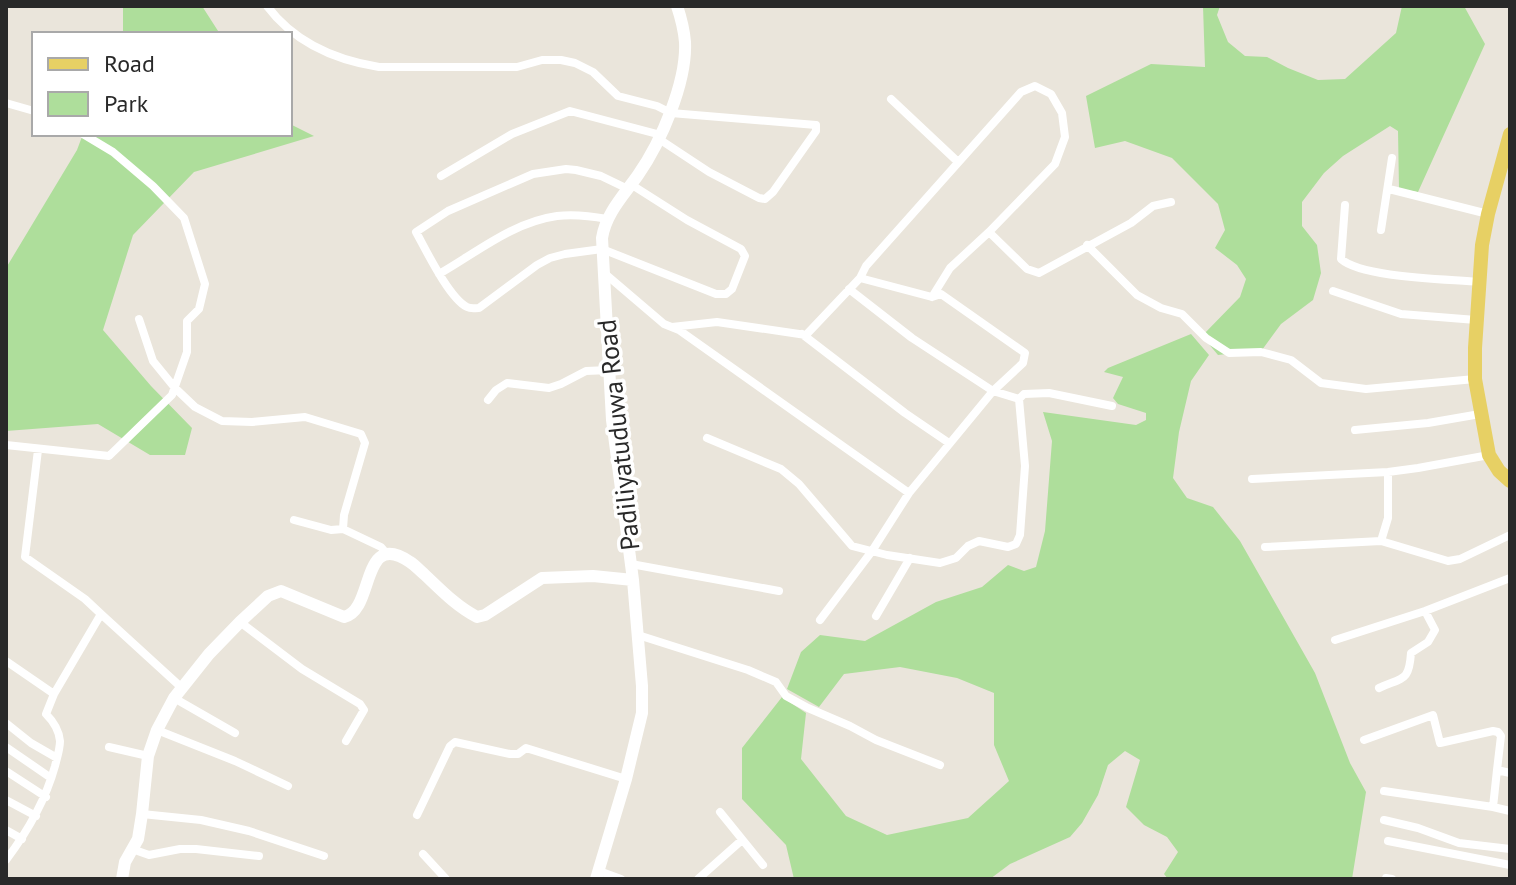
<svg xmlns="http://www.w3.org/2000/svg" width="1516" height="885" font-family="'PT Sans',sans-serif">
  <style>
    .green { fill: #aede9b }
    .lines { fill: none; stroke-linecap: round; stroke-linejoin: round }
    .street { stroke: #fff; stroke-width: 8 }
    .secondary { stroke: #fff; stroke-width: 12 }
    .primary { stroke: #e7d064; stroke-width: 14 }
    .labels { text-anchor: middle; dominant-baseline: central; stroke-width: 7; stroke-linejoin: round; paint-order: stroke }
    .street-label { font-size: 26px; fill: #292929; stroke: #fff }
  </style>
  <rect width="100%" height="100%" fill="#eae5db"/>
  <path class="green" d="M123,6H202L220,34H123Z
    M1203,6H1220L1217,15L1228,42L1245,56L1267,57L1288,68L1318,80L1345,79L1396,33L1402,6H1464L1485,44L1418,192L1399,189L1398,131L1390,126L1343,156L1324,173L1302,202V226L1317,245L1321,273L1313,300L1281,324L1262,350L1218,355L1202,336L1240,297L1246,279L1237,265L1215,248L1225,230L1218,204L1172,158L1125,141L1095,148L1086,96L1151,64L1205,67Z
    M290,124L314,136L194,172L133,235L103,330L151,386L192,428L185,455H150L98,424L6,431V268L77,150L83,134H290Z
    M1191,334L1209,355L1191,381L1179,432L1173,478L1187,498L1213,507L1240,541L1315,673L1350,763L1366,792L1352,879H1168L1164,874L1178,852L1167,837L1144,825L1126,807L1140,760L1125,751L1108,765L1098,795L1082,823L1070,837L1010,864L990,879H794L786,845L742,799V748L782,697L806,713L801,759L846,816L887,835L968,818L1009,781L994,745V693L957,678L900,667L844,674L819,707L787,689L801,652L820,635L865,641L936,602L982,587L1008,565L1024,571L1036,567L1045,531L1052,441L1043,412L1136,425L1146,420V413L1118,404L1113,398L1123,377L1104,372L1108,368Z"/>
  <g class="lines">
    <path class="street" d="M267,6C294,42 335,60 379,67H517L542,60H561L575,63L593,72L618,96L657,106L671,113L816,125V131L773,192L765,199L759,198L709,172L659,139
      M891,99L958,162
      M6,103L34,111
      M441,176L512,134L570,111L661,135
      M628,189L601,176L576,170L566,169L533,174L448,211L416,232C426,250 449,298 467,307C471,309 474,308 479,308L537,265L550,258L565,254L602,249L716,294H726L732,289L745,256L741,249L687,220L632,185
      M1389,189L1488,214
      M1345,205L1341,259C1362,278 1448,279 1479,282
      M1381,230L1392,158
      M989,232L1027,269L1039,273L1131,223L1153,206L1171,202
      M1087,245L1137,295L1161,308L1182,314L1206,338L1229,353L1261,352L1291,360L1321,383L1366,389L1475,379
      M603,272L664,324L679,330L909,493
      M439,274C476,253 513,222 557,216C574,214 591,216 607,219
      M860,278L866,266L1021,92L1035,86L1051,94L1062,113L1065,137L1055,164L989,232L950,268L932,297
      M849,289L912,338L993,391L1019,399L1024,394L1049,393L1112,406
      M1333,291L1401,314L1476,320
      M139,319L153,361L175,388L195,407L222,421L252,422L305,417L361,434L365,443L344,515L343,529L381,547L387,554
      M672,327L717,322L806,335L860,278L932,297L941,294L1025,353L1023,363L993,391L909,493L872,551L820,620
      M802,334L905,413L949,443
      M488,400L496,390L507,383L549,388L561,384L586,371L609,370
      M1355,430L1428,423L1480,414
      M707,438L781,469L799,484L852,546L887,555L940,563L956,558L968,546L979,541L1008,547L1016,544L1020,535L1025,466L1019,399
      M6,445L109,456L172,395L187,352V321L199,309L205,284L184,218L153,186L113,152L83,134
      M1252,479L1388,472L1418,468L1489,455
      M294,520L331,530L343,529
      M1381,541L1388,518V472
      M1265,547L1381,541L1448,561L1460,559L1510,535
      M631,564L779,591
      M101,614L182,688
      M876,616L910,558
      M240,622L302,669L360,704L364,710L346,741
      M638,635L748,670L776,682L786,696L808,708L850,726L876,740L940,765
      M1335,640L1425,611L1510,578
      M6,661L54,694
      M1379,688C1403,677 1409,682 1411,653L1428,642L1435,630L1425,611
      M174,698L235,733
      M6,723L31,743L57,758
      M157,730L235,761L288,786
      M1364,740L1433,715L1440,743L1493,731L1498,732L1501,736L1497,770
      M6,747L51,778
      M109,747L148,756
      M6,771L46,797
      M1384,791L1493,807L1497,770L1510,773
      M6,800L36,816
      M1493,807L1510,811
      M720,812L763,865
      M142,814L201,820L249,831L324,856
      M417,815L450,746L455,742L510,754H518L526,748L626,779
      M1384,820L1418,828L1459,843L1510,849
      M6,830L22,839
      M1388,841L1510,865
      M132,849L149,855L180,849H196L259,856
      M423,854L446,879
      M6,860C28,831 45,802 55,766C57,758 60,749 60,741C59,730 54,722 46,714L54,694L101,614L85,599L25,557L38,450
      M599,871L621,879
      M1386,878L1392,879
      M698,879L742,840"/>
    <path class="secondary" d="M122,879L125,862L138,839L142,814L148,756L157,730L174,698L209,654L240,622L268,596L281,591L344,617C375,611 360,528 410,562C415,565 419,570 424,574C441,590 456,606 477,617L485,615L542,578L593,576L633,580
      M596,879L626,779L642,713V686L633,580L612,420L602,238C606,213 624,195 638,175C661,142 687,82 685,42C684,30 681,18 677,6"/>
    <path class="primary" d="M1510,134L1488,214L1482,245L1475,348V379L1489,455L1499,471L1510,481"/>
  </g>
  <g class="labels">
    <g class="street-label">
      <text transform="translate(618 435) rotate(-96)">Padiliyatuduwa Road</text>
    </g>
  </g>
  <rect width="1516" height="885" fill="none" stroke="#292929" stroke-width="16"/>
  <rect x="32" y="32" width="260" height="104" fill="#ffffff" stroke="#a9a9a9" stroke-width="2"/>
  <rect x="48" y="58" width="40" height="12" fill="#e7d064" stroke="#a9a9a9" stroke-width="2"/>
  <text x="104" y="72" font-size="24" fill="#292929">Road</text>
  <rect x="48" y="92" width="40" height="24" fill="#aede9b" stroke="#a9a9a9" stroke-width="2"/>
  <text x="104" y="112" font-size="24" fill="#292929">Park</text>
</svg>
